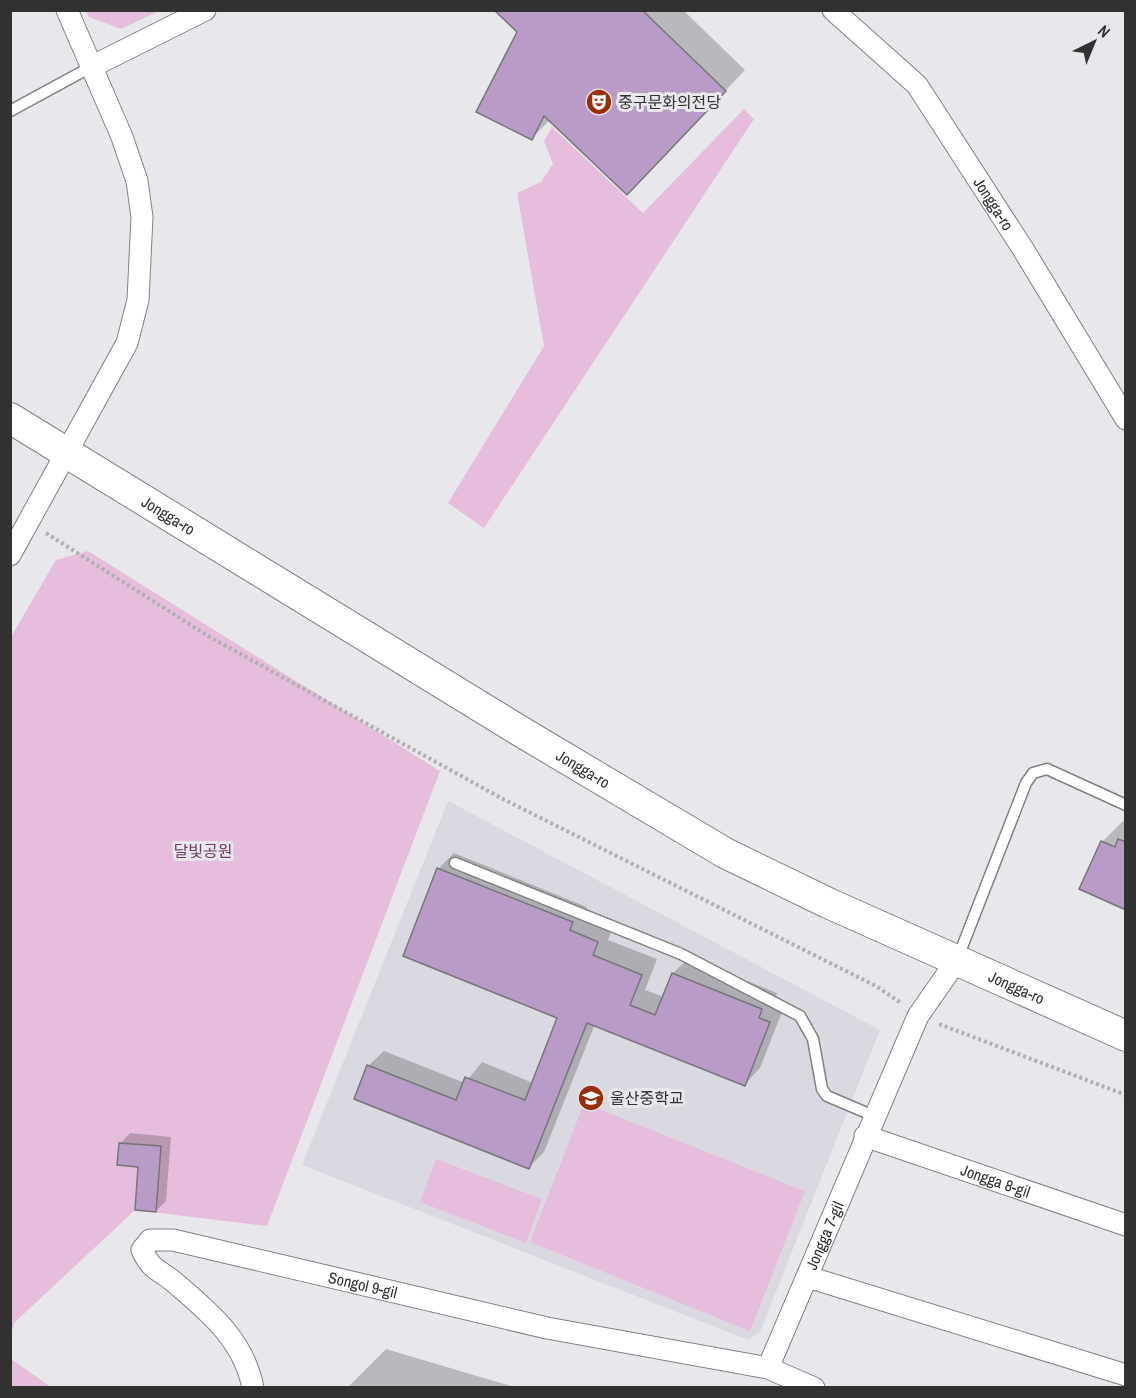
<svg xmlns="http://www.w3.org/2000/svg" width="1136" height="1398" font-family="'Archivo Narrow','Noto Sans KR',sans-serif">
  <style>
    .built { fill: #dad9e2 }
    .green { fill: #e6bddc }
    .shadow { fill: #0003 }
    .building { fill: #b89cc7; stroke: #767577; stroke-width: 1.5 }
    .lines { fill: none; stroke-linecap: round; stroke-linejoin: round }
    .lane-casing { stroke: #808083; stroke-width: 13 }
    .street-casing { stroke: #808083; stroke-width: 23 }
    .secondary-casing { stroke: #808083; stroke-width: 32 }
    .path { stroke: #b0afb3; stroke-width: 4; stroke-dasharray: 3 3; stroke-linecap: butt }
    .lane { stroke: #fff; stroke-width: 10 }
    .street { stroke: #fff; stroke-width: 21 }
    .secondary { stroke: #fff; stroke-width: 30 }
    .labels { text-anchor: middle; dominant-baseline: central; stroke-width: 6; stroke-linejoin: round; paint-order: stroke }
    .poi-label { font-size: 16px; fill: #313132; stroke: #e8e7eb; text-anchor: start }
    .street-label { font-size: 16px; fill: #313132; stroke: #e8e7eb }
    .park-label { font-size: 16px; fill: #703865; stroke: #e8e7eb }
  </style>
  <rect width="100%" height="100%" fill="#e8e7eb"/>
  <path class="built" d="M448,801L880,1030L760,1332L748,1340L302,1165Z"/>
  <path class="green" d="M86,11H159L121,29L89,17Z
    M744,109L754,119L484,528L448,503L544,346L517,193L541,182L553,164L544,141L552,127L643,213Z
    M88,551L440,771L267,1226L135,1210L14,1323L11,1334V637L56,560Z
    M584,1103L805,1191L750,1331L530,1242Z
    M436,1159L542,1199L526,1243L420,1202Z
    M11,1359L51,1387H11Z"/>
  <path class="shadow" d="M496,10H683L745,70L648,173L550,120L531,139L518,31Z
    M1123,821L1126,822V908L1102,842Z
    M454,853L587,907L584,914L613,926L608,940L657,959L645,990L664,997L673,973L689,958L777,993L773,1002L784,1007L760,1068L745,1084L595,1024L544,1152L529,1167L368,1066L384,1051L465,1083L482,1062L533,1083L559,1017L438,869Z
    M130,1133L171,1137L166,1201L156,1211L140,1165L120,1144Z
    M386,1349L518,1388H347Z"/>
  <path class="building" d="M494,10H642L726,91L627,195L544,116L532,140L476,112L517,32Z
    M1118,839L1126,842V910L1079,889L1101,841L1115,847Z
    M437,868L573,922L570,930L598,942L593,955L642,975L630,1005L655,1015L672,973L762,1009L759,1018L770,1022L745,1086L587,1023L529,1169L354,1099L367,1065L456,1100L465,1077L525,1100L557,1018L403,956Z
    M119,1143L161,1146L156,1212L135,1210L138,1167L117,1165Z"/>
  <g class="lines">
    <g class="lane-casing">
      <path id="lane" d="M10,111L91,67
        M455,863L681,954L800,1016L813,1039L822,1089L827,1096L874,1116
        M957,960L1026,783L1033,773L1047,769L1126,805"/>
    </g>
    <g class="street-casing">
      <g id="street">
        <path id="s1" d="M833,10L917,85L1023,249L1126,419"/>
        <path d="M91,67L205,10"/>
        <path d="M10,555L127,343L138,300L142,217L137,181L122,137L67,10"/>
        <path id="s2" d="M865,1136L1126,1225"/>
        <path d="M808,1277L1126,1375"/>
        <path id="s3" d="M768,1368L918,1016L957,960"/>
        <path id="s4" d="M253,1388C244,1340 209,1312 174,1282C157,1268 152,1271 142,1250L150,1240H173L547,1328L768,1368L814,1388"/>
      </g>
    </g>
    <g class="secondary-casing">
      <g id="secondary">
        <path id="s5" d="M10,418L520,731L725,853L828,903L1126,1036"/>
      </g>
    </g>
    <path class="path" d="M46,533L208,636L501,798L876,986L901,1003
      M939,1024L1126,1095"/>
    <use href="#lane" class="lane"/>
    <use href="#street" class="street"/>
    <use href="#secondary" class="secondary"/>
  </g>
  <defs>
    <g id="theatre-disc" transform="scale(1.35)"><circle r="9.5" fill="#97300a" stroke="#e8e7eb"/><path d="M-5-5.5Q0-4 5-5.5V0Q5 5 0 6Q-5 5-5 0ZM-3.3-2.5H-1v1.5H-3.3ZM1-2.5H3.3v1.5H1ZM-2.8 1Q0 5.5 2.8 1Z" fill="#fff"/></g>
    <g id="school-disc" transform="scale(1.35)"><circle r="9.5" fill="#97300a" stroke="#e8e7eb"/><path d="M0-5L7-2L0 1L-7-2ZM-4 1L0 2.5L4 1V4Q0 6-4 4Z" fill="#fff"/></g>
  </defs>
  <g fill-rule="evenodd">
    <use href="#theatre-disc" x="599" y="102"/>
    <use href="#school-disc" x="591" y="1098"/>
  </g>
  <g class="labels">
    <g class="poi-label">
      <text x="618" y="102">중구문화의전당</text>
      <text x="610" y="1098">울산중학교</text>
    </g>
    <g class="street-label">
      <text stroke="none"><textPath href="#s1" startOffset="254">Jongga-ro</textPath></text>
      <text stroke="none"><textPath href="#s5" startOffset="186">Jongga-ro</textPath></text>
      <text stroke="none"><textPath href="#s5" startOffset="672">Jongga-ro</textPath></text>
      <text stroke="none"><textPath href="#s5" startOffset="1158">Jongga-ro</textPath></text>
      <text stroke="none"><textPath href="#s2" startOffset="138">Jongga 8-gil</textPath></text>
      <text stroke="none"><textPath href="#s3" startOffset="144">Jongga 7-gil</textPath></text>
      <text stroke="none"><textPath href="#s4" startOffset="412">Songol 9-gil</textPath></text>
    </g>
    <g class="park-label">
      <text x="203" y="851">달빛공원</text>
    </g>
  </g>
  <rect width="1136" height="1398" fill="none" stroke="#313132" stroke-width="24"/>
  <g transform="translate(1094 42) rotate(43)" stroke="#e8e7eb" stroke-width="4.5" paint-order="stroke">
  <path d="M0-4.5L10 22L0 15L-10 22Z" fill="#313132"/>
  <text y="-9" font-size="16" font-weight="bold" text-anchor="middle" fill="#313132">N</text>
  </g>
</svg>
